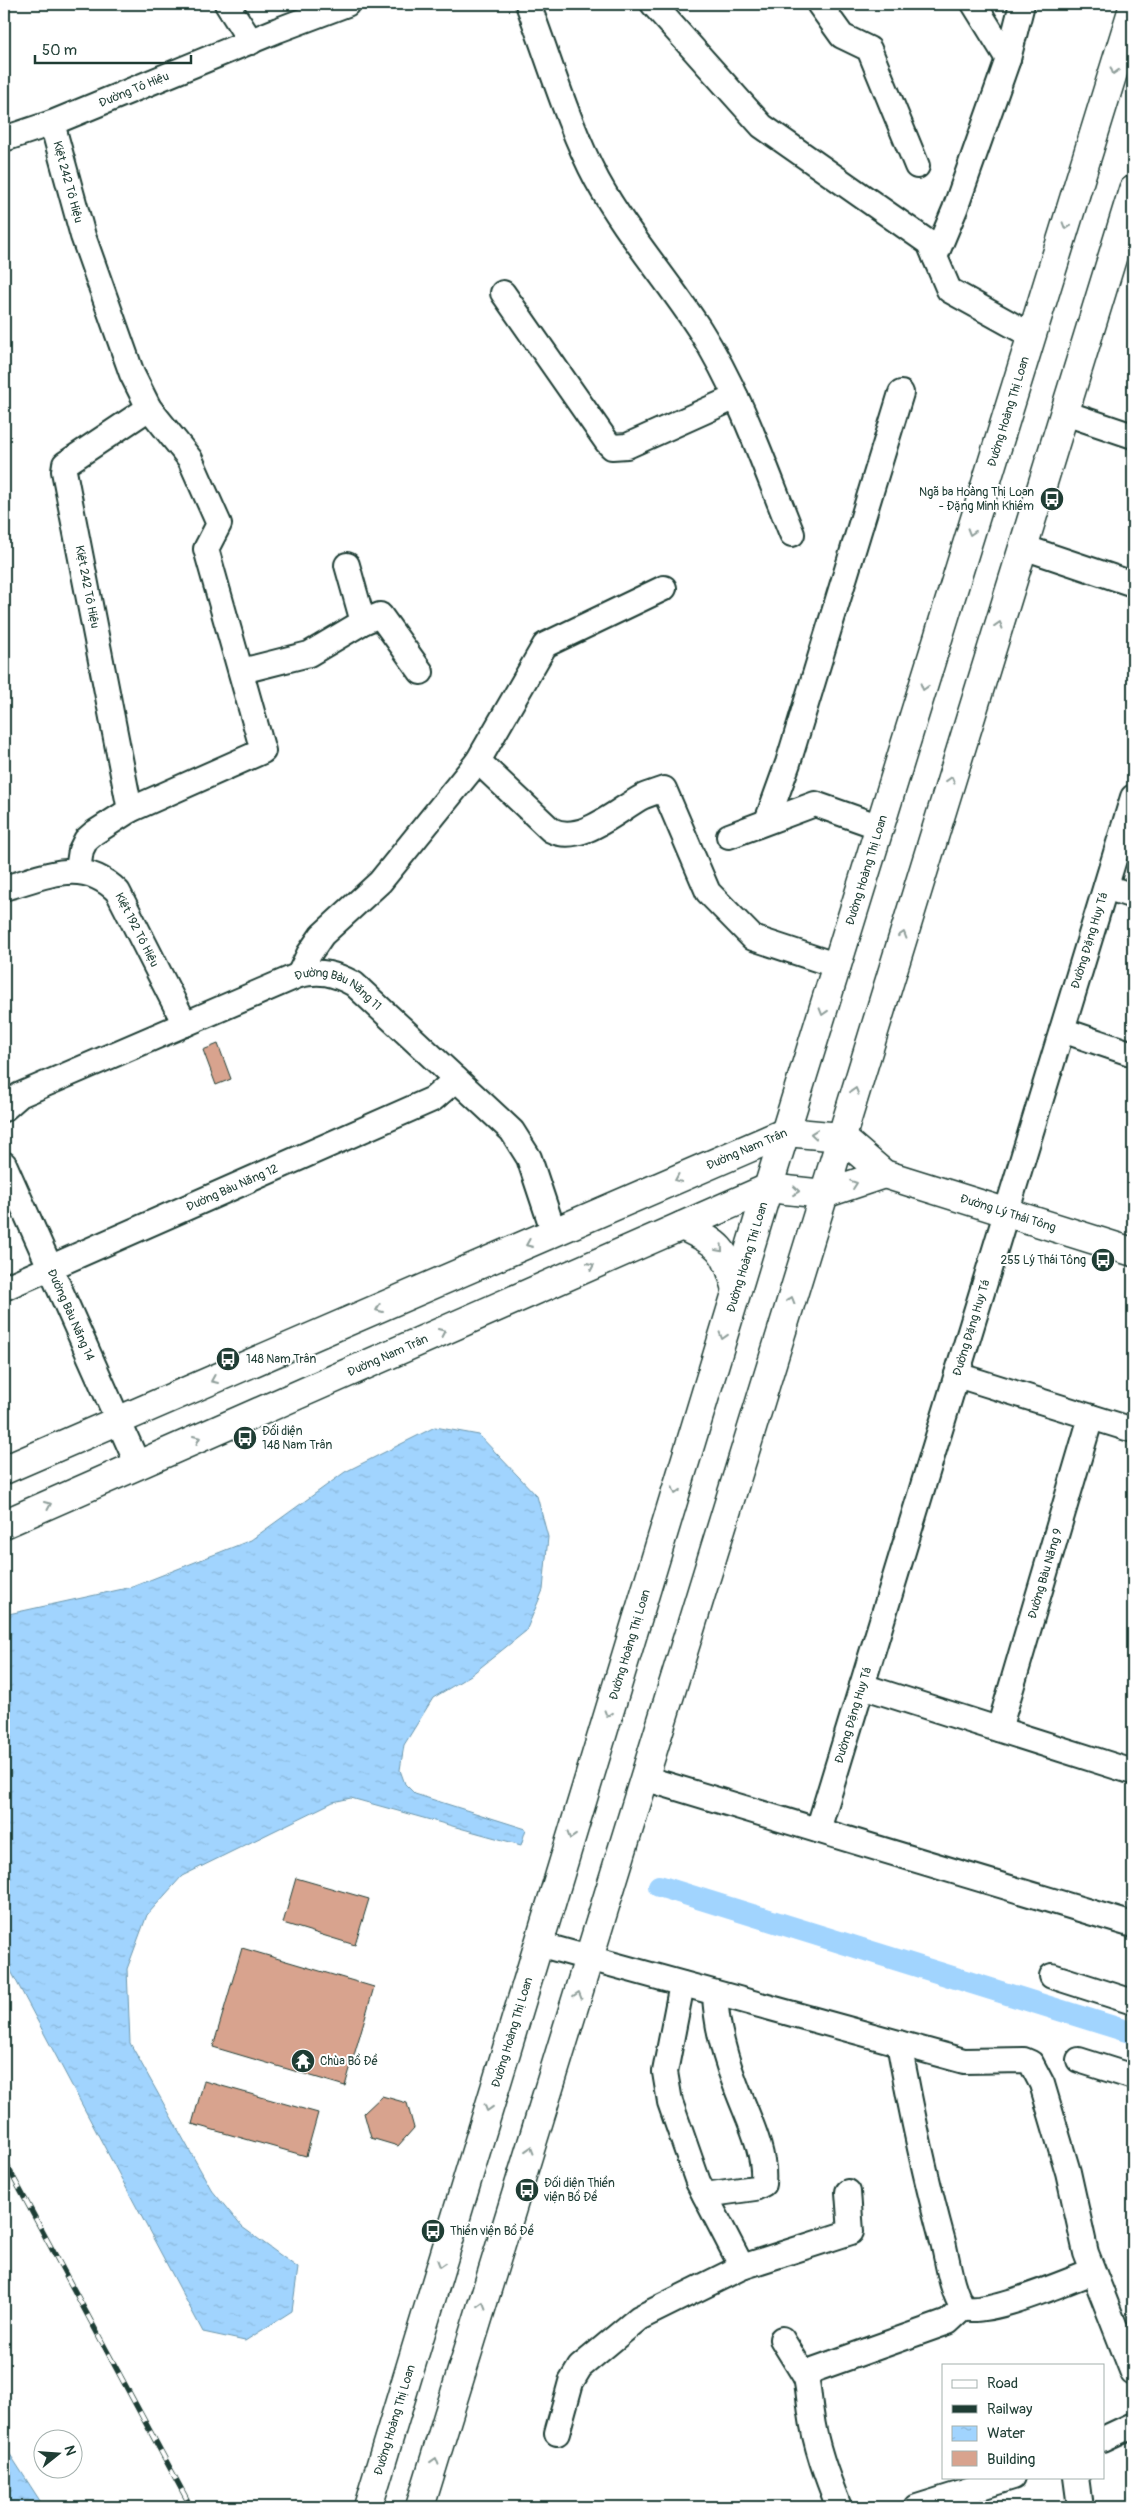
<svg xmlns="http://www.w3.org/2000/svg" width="1137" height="2511" font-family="Pangolin,sans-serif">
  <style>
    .water { fill: url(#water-ripples); stroke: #6d98ad }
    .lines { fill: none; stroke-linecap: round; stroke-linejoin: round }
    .canal { stroke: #a1d4fe; stroke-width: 22 }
    .building { fill: #d8a38e; stroke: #1f3d34 }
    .street-casing { stroke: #1f3d34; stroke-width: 28 }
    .secondary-casing { stroke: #1f3d34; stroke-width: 31 }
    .street { stroke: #fff; stroke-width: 24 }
    .secondary { stroke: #fff; stroke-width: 28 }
    .rail-casing { stroke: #1f3d34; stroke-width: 5.5 }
    .rail { stroke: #fff; stroke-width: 4; stroke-dasharray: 11; stroke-linecap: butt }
    .oneway { stroke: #8f9e9a }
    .labels { text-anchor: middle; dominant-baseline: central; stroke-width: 4; stroke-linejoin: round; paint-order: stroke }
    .street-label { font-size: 12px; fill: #1f3d34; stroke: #fff }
    .poi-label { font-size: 12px; fill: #1f3d34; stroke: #fff; text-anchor: start }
  </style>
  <defs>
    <pattern id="water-ripples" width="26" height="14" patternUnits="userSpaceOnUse" patternTransform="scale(1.25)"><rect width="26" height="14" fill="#a1d4fe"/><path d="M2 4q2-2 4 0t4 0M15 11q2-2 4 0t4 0" fill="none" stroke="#8ab7da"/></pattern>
  </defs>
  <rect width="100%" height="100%" fill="#fff"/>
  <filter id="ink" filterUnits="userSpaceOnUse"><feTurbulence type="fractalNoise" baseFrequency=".02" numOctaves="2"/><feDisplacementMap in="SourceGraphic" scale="10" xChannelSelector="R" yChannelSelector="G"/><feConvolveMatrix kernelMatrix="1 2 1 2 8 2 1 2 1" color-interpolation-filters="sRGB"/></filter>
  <g filter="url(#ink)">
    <path class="water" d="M435,1427L479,1435L537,1496L548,1537L543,1590L526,1631L471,1675L433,1698L404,1745L400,1770L405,1784L415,1794L526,1829L521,1845L351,1798L333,1802L182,1876L147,1915L127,1969L130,2043L211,2189L242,2227L298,2268L292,2311L245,2341L203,2332L4,1958V1615L132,1587L251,1540L345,1472Z
      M4,2445L44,2507H4Z"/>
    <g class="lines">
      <path class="canal" d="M659,1886L1133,2033"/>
    </g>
    <path class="building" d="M218,1044L231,1079L216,1085L203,1050Z
      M296,1878L369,1899L355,1945L283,1923Z
      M242,1948L374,1987L345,2086L213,2047Z
      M204,2081L318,2113L306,2156L192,2124Z
      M382,2096L407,2103L414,2128L398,2146L371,2138L364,2113Z"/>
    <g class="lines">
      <g class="street-casing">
        <g id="street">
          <path d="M227,4L251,42"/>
          <path d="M528,4C550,62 568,125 597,180C626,233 667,279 700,330C740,393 764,465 792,534"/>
          <path d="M653,4L762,126L929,243L949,290L1032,336"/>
          <path d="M819,4L842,36L869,49L917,166"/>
          <path d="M974,4L1008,59"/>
          <path id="s1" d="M52,123L83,236L132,374L149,408L190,459L219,524L206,549L263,751L130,810L94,833L86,840L81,850L78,870"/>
          <path id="s2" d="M4,139L52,123L278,30L347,4"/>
          <path d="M935,257L955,209L1008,59L1022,4"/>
          <path d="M503,293L607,442L612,447L627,446L736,397"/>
          <path d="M1065,413L1133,436"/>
          <path d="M1023,547L1133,584"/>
          <path d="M347,565L363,622"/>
          <path d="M242,671L309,654L363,622L380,615L421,672"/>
          <path d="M478,761L551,830C581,845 616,811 642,797C649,794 656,792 664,789L708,892L753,938L838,966"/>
          <path d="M130,810L64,471L65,464L149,408"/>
          <path d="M767,821L788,763L901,393"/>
          <path d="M729,836L815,804L880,827"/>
          <path d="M1106,887L1133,896"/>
          <path id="s3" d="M4,888C45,877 82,856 118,892L185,1024"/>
          <path d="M299,975L309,954L322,935L380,882L478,761L545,645L664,588"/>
          <path d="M1062,1030L1133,1054"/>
          <path id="s4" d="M4,1109L20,1095L299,975C320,970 334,973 354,984L512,1131L529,1158L554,1233"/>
          <path id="s5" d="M4,1164L138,1465"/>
          <path id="s6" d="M4,1288L433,1099L456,1079"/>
          <path d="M957,1375L1133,1430"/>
          <path d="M862,1686L1133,1772"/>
          <path id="s7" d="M999,1729L1091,1417"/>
          <path d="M644,1778L1133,1925"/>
          <path id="s8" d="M818,1830L1133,797"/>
          <path d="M538,1944L964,2061L1024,2060L1031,2063L1042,2084L1068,2172L1086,2253L1133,2373"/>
          <path d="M1052,1976L1133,2002"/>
          <path d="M682,1984L665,2072L670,2102L698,2182L742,2267"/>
          <path d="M899,2043C911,2110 925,2176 943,2242C948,2263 951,2289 963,2308C988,2316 1065,2282 1092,2272"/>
          <path d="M1079,2060L1133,2077"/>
          <path d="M705,2195L755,2188L763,2184C766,2150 747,2117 736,2086C724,2055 716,2025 715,1993"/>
          <path d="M782,2339L806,2378"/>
          <path d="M557,2433L571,2382L580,2367L639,2318L742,2267L851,2232L848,2192"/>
          <path d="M1103,2439L1133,2425"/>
          <path d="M1076,2477L1080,2507"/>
          <path d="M839,2507C827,2477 815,2445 811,2413C809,2401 809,2390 806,2378L813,2370L948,2322L963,2308"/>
          <path d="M917,2507L1013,2477"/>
        </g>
      </g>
      <g class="secondary-casing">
        <g id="secondary">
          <path d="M682,1226C721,1245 724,1247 737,1289"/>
          <path id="s9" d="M4,1470L786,1132L841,1137L884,1174L1133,1252"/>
          <path id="s10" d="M4,1524L768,1188L824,1194L884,1174"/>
          <path id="s11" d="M368,2507L768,1188L1133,8"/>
          <path d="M420,2507L1133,190"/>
        </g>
      </g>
      <use href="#street" class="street"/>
      <use href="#secondary" class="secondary"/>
      <g class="rail-casing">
        <path id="rail" d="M4,2160L191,2507"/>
      </g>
      <use href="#rail" class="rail"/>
    </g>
    <defs><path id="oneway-chevron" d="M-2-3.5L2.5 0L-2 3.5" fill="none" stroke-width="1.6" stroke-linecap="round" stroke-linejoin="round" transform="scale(1.25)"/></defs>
    <g class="oneway">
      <use href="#oneway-chevron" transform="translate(1114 71) rotate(107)"/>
      <use href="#oneway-chevron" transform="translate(1066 226) rotate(107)"/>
      <use href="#oneway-chevron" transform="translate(971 532) rotate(107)"/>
      <use href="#oneway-chevron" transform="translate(999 625) rotate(-73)"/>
      <use href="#oneway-chevron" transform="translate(924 687) rotate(107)"/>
      <use href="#oneway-chevron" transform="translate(951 780) rotate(-73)"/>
      <use href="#oneway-chevron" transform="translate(903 935) rotate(-73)"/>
      <use href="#oneway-chevron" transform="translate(823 1012) rotate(107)"/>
      <use href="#oneway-chevron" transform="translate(855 1091) rotate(-73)"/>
      <use href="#oneway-chevron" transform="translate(814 1134) rotate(-174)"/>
      <use href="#oneway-chevron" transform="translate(678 1179) rotate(156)"/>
      <use href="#oneway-chevron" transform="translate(854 1184) rotate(-19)"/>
      <use href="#oneway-chevron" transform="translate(796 1191) rotate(6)"/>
      <use href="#oneway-chevron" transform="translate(529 1244) rotate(157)"/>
      <use href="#oneway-chevron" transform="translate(720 1249) rotate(48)"/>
      <use href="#oneway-chevron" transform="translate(591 1266) rotate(-24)"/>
      <use href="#oneway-chevron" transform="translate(791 1300) rotate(-73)"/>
      <use href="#oneway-chevron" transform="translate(379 1309) rotate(157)"/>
      <use href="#oneway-chevron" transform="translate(442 1332) rotate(-24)"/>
      <use href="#oneway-chevron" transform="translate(723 1336) rotate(107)"/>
      <use href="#oneway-chevron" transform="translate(214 1380) rotate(157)"/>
      <use href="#oneway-chevron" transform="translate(197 1439) rotate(-24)"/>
      <use href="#oneway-chevron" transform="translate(676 1491) rotate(107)"/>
      <use href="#oneway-chevron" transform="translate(48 1505) rotate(-24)"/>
      <use href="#oneway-chevron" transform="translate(608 1714) rotate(107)"/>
      <use href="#oneway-chevron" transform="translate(571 1836) rotate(107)"/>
      <use href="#oneway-chevron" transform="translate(578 1995) rotate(-73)"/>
      <use href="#oneway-chevron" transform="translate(488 2108) rotate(107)"/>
      <use href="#oneway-chevron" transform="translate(530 2150) rotate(-73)"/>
      <use href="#oneway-chevron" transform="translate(441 2264) rotate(107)"/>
      <use href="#oneway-chevron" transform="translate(482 2305) rotate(-73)"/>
      <use href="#oneway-chevron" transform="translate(435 2461) rotate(-73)"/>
    </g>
  </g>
  <defs>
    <g id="bus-disc" transform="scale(1.25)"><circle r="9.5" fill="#1f3d34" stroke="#fff"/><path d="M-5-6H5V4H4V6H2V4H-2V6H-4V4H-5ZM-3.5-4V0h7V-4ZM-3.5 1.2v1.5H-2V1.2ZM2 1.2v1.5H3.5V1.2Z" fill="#fff"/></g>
    <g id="temple-disc" transform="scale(1.25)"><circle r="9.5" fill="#1f3d34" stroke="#fff"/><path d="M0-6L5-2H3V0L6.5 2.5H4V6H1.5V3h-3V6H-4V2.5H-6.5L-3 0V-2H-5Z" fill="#fff"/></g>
  </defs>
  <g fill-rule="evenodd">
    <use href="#bus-disc" x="1052" y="499"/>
    <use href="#bus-disc" x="1103" y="1260"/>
    <use href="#bus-disc" x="228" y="1359"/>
    <use href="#bus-disc" x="245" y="1438"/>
    <use href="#temple-disc" x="303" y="2061"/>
    <use href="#bus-disc" x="527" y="2190"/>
    <use href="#bus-disc" x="433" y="2231"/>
  </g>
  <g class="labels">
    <g class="street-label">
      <text stroke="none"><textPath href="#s2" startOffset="139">Đường Tô Hiệu</textPath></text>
      <text stroke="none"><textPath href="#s1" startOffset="61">Kiệt 242 Tô Hiệu</textPath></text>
      <text stroke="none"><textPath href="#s11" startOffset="2191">Đường Hoàng Thị Loan</textPath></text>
      <text transform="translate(87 587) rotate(79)">Kiệt 242 Tô Hiệu</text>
      <text stroke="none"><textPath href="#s11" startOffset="1711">Đường Hoàng Thị Loan</textPath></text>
      <text stroke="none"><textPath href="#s3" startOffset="164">Kiệt 192 Tô Hiệu</textPath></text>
      <text stroke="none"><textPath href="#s8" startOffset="930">Đường Đặng Huy Tá</textPath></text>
      <text stroke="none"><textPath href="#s4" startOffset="369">Đường Bàu Năng 11</textPath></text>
      <text stroke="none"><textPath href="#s9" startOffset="809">Đường Nam Trân</textPath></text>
      <text stroke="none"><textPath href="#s6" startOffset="249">Đường Bàu Năng 12</textPath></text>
      <text stroke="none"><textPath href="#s9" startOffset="1094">Đường Lý Thái Tông</textPath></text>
      <text stroke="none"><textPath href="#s11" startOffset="1306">Đường Hoàng Thị Loan</textPath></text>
      <text stroke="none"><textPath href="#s5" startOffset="165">Đường Bàu Năng 14</textPath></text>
      <text stroke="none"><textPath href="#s8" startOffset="525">Đường Đặng Huy Tá</textPath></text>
      <text stroke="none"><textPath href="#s10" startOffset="419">Đường Nam Trân</textPath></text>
      <text stroke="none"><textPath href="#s7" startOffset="162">Đường Bàu Năng 9</textPath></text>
      <text stroke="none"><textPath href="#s11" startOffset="901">Đường Hoàng Thị Loan</textPath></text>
      <text stroke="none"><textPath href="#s8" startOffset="120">Đường Đặng Huy Tá</textPath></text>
      <text stroke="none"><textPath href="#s11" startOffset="496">Đường Hoàng Thị Loan</textPath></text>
      <text stroke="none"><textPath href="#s11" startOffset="91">Đường Hoàng Thị Loan</textPath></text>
    </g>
    <g class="poi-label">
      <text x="1034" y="492" text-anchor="end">Ngã ba Hoàng Thị Loan<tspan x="1034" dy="14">- Đặng Minh Khiêm</tspan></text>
      <text x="1086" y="1260" text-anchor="end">255 Lý Thái Tông</text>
      <text x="246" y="1359">148 Nam Trân</text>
      <text x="262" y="1431">Đối diện<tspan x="262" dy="14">148 Nam Trân</tspan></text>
      <text x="320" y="2061">Chùa Bồ Đề</text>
      <text x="544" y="2183">Đối diện Thiền<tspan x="544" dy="14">viện Bồ Đề</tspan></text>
      <text x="450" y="2231">Thiền viện Bồ Đề</text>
    </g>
  </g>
  <rect width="1137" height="2511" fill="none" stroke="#fff" stroke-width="20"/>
  <rect x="10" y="10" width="1117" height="2491" fill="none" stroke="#1f3d34" stroke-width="2" filter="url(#ink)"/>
  <rect x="942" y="2364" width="162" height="115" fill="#ffffff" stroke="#a5b1ae"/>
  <rect x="952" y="2380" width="25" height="8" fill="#ffffff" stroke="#a5b1ae"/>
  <text x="987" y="2388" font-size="15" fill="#1f3d34">Road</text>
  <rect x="952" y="2405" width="25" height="8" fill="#1f3d34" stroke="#a5b1ae"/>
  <text x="987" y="2414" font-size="15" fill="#1f3d34">Railway</text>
  <rect x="952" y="2426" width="25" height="15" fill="url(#water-ripples)" stroke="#a5b1ae"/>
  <text x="987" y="2438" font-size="15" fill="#1f3d34">Water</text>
  <rect x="952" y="2451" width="25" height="15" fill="#d8a38e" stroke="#a5b1ae"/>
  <text x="987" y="2464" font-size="15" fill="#1f3d34">Building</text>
  <g transform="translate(58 2454) rotate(73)"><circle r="24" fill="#ffffff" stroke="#a5b1ae"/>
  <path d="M0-4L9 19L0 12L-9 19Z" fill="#1f3d34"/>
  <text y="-8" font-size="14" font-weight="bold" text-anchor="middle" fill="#1f3d34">N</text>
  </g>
  <path d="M35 55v8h156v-8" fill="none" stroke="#1f3d34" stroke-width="2.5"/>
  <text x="42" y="55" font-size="15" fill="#1f3d34" stroke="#ffffff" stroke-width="4" paint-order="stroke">50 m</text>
</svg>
